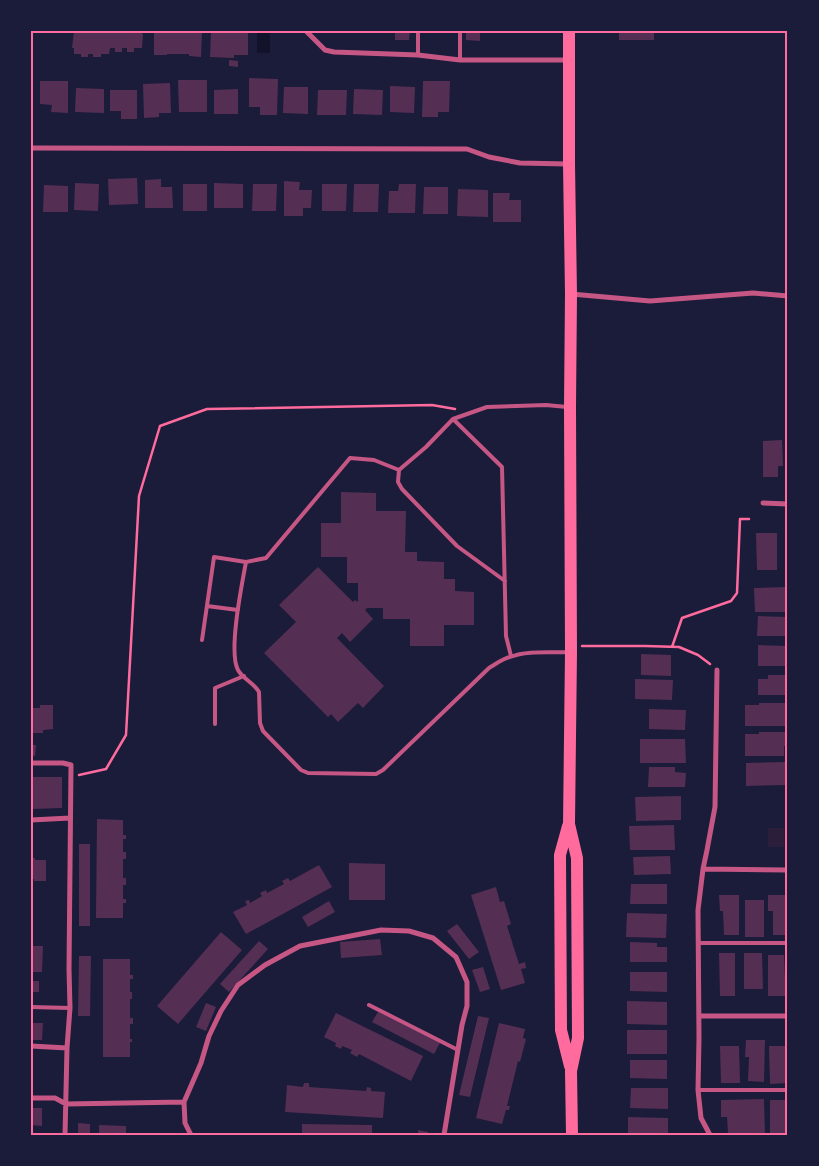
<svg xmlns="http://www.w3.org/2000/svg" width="819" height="1166" font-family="Quicksand,sans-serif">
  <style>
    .green { fill: #2a1e3b }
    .water { fill: #12122b }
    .building { fill: #542f53 }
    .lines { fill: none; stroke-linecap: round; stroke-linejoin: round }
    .path { stroke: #ff6b9d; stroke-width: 2.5 }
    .service { stroke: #c65784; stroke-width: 4 }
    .minor { stroke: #c65784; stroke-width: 5 }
    .primary { stroke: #ff6b9d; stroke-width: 12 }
    .neatline { fill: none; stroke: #ff6b9d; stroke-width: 2 }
  </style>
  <rect width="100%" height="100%" fill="#1b1b3a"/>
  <path class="green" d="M768,828H784V847H768Z"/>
  <path class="water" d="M257,31H270V53H257Z"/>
  <path class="building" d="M74,31H142V34H143L142,48H134V52H127V48H122V52H115V48H110L109,54H101V57H93V54H88V57H81V54H74V48H72Z
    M154,31H202L201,57L189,56V54H167V55H154Z
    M211,31H248V55H234V58L210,57Z
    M395,31H410L409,40H395Z
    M466,31H480V41L466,40Z
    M619,31H654V40H619Z
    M229,60L238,61V67L229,66Z
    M249,78L278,79L277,115H260V107H249Z
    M178,80H207V112H179Z
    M40,81H68V113L51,112L52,105L40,104Z
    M423,81H450L449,112H438V117H422Z
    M170,83L171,113H159V117L144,118L143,84Z
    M390,86L415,87L414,113L390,112Z
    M284,87H308V114L283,113Z
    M76,88L104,89V113L75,112Z
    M238,89V114H214V90Z
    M354,89L383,90L382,115L353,114Z
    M110,90H137V119H121V111H110Z
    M318,90H347L346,115H317Z
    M137,178L138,204L109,205L108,179Z
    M161,179V187H172L173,208H145V180Z
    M284,181L300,182L299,190H312L311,208H303V216H284Z
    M75,183L99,184L98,211L74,210Z
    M214,183L243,184V208H214Z
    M183,184H207V211H183Z
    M253,184H277L276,211H252Z
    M322,184H347L346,211H322Z
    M354,184H379L378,212H353Z
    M399,184H416L415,213H388L389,191H398Z
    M44,185L68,186V212H43Z
    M424,187H448V214H423Z
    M458,189L488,190V217L457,216Z
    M493,193H510L509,200H521V222H493Z
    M782,440L783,466H778V477H763V441Z
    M341,492L376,493V511H406L405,552H417V561L444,562V579H455V591L474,592V625H444V646H410V619H383V608H367L365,610L373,619L350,642L342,633L337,638L384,686L363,708L358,703L338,722L331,714L328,717L264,653L296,622L279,605L318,567L353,602L355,600L358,602V583H347V557H321V523H341Z
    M756,533H777V570H757Z
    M788,587V612H755L754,588Z
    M758,616L788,617V636H757Z
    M758,645L788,646V666H758Z
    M641,654L671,655V676L641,675Z
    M768,675H788V695H758V679H768Z
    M635,679L673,680L672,700L635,699Z
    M759,703H788V726H745V705H759Z
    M40,705H53V729L43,730V733H31V708H40Z
    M649,709L686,710L685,730L649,729Z
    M759,732H788V746H784V756H745V734H759Z
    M640,739H685L686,763H640Z
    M31,745H36L35,756L31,755Z
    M786,762V785L746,786V763Z
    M649,767H675V772L686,773L685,787H648Z
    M31,777H62V808L31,809Z
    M681,796V820L636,821L635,797Z
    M97,819L123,820V835H126V839H123V852H126V859H123V878H126V885H123V899H126V903H123V918H96Z
    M674,825L675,850H630L629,826Z
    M79,844H90V926H79Z
    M670,856L671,874L634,875L633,857Z
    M31,858H35V860H46V881H34V879H31Z
    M349,863L385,864V900H349Z
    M319,865L332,887L246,934L233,912L247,905L245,901L249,900L250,903L262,896L260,893L266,890L267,893L284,884L282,881L288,878L290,881Z
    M631,884H667V904H630Z
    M496,887L500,902L504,901L511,924L507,926L519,964L525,962L526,968L521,969L525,983L501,990L471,895Z
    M719,895H739V935H724L723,911H720Z
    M768,895H788V935H773V911H768Z
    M745,900H764V937H745Z
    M329,901L335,912L308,927L302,917Z
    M627,913L667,914L666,938L626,937Z
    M457,924L479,952L469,959L447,931Z
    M221,932L242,950L178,1024L157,1006Z
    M380,939L382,955L341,958L340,942Z
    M259,941L268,949L229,992L220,984Z
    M630,942L657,943V947H667V962H630Z
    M31,946H43L42,972H31Z
    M719,953H735V996H720Z
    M744,953H762L763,989H744Z
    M768,955H784L785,978H787V996H768Z
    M79,956H91L90,1016H78Z
    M103,959H130V975H133V979H130V992H132V999H130V1018H133V1024H130V1039H132V1042H130V1057H103Z
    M483,967L490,989L480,992L472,970Z
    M630,972H667V992L630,991Z
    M31,981H39V992H31Z
    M627,1001L667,1002V1025L627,1024Z
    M206,1003L216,1007L206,1031L196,1027Z
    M378,1012L440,1043L434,1054L372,1022Z
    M336,1013L423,1056L411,1081L359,1054L357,1057L350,1053L352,1050L342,1046L341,1049L335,1046L336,1043L324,1037Z
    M478,1016L489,1018L470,1097L459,1095Z
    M31,1023H43L42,1040H31Z
    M499,1023L525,1029L523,1038L526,1039L520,1062L518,1061L507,1106H510L509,1110H506L502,1124L476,1118Z
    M627,1030H667V1054H627Z
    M746,1040H765L764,1082L748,1081L749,1057H745Z
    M720,1046H739L740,1083H721Z
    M769,1046H788V1083L770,1084Z
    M630,1060H667V1079L630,1078Z
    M304,1083H309V1087L366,1091L367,1087L371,1088V1091L385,1092L383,1118L285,1112L287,1085L303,1087Z
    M631,1088H668V1109L630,1108Z
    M764,1099L765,1135H743V1133H728L727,1117H721V1100Z
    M770,1100H788V1135H770Z
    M31,1108H42V1126L31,1125Z
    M628,1117L668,1118V1135H628Z
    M78,1123L90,1124V1135H78Z
    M302,1124L372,1125V1135H302Z
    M99,1125L126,1126V1135H99Z
    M418,1130L428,1132V1135H418Z"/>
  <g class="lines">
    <path class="path" d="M582,646H645L679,647L698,655L710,664
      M672,647L682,618L731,601L737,593L740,519H749
      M79,775L106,769L126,735L139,496L160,426L207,409L432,405L455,409"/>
    <path class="service" d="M418,31V55
      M460,31V60
      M453,419L487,407L546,405L567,407
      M246,562L266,558L350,458L374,460L399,470
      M505,581L457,546L402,489L398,482L399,470L426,447L453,419L502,467L506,636L511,656
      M207,606L238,610
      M202,640L214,557L246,562C242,584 228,652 238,670C243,679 254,683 259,692L260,723L263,731L301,770L308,773L376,774L383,770L489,668C496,664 502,659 510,657C528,650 550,653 569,652
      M215,724V688L244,676
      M699,943H788
      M369,1005L458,1050
      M31,1007L70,1008
      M698,1090H788"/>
    <path class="minor" d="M306,31L325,50L334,52L418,55L460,60H568
      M31,148L467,149L489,157L520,163L568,164
      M571,294L650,301L753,293L788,296
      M763,503L788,504
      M31,763H63L71,765L69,969L70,1008L67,1048L65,1135
      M31,820L70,818
      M703,869L788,870
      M699,1016H788
      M31,1046L67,1048
      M31,1098H55L66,1104L184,1102
      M191,1135L185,1123L184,1102L201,1063L209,1036L221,1011L238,985L265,965L300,946L381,930L409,931L433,938L456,957L467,982V1006L462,1025L444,1135
      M710,1135L701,1118L698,1090L699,1038L698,910L703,869L707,850L715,807L717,670"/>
    <path class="primary" d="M569,31V164L571,294L570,407L571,652L569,824L577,858L578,1038L571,1071L572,1135
      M568,826L560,855L561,1030L570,1066"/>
  </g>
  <rect width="819" height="1166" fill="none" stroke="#1b1b3a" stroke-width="65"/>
  <rect x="32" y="32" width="754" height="1102" class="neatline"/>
</svg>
